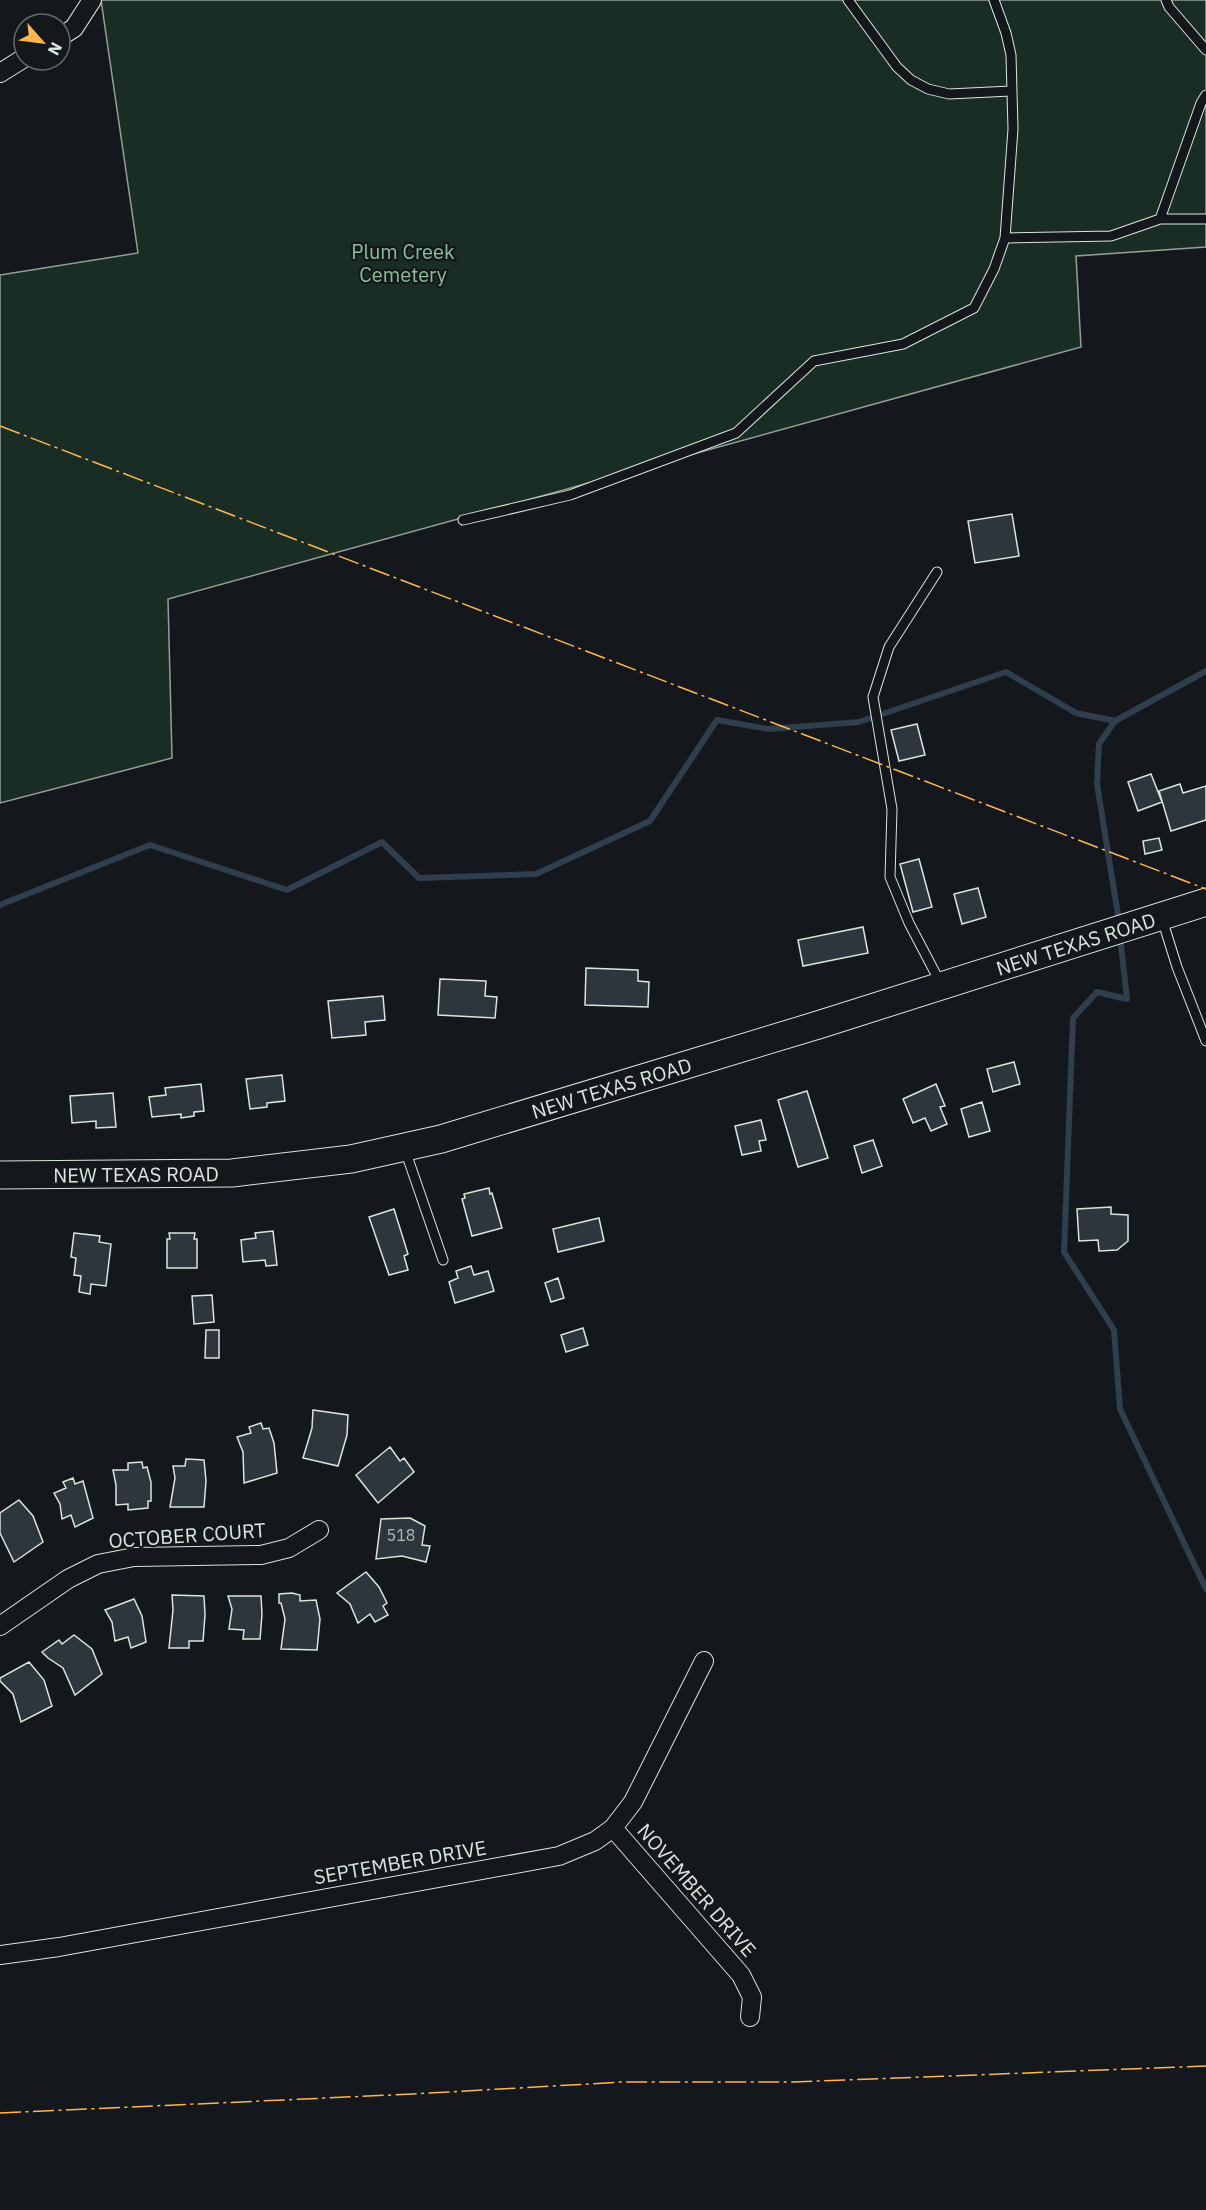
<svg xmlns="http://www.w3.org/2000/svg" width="1206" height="2210" font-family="'IBM Plex Sans',sans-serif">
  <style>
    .green { fill: #1a2d24; stroke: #939e99; stroke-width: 1.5 }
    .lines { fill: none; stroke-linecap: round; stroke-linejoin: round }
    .stream { stroke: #2f3f4d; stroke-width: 6 }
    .building { fill: #2c363c; stroke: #d8e6dc; stroke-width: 1.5 }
    .service-casing { stroke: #d8e6dc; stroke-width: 11 }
    .minor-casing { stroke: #d8e6dc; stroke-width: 20 }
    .primary-casing { stroke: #d8e6dc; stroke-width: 29 }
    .service { stroke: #14181c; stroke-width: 9 }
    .minor { stroke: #14181c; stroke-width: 18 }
    .primary { stroke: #14181c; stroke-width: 27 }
    .power { stroke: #ffb74d; stroke-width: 1.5; stroke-dasharray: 21 4.5 3 4.5; stroke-linecap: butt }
    .labels { text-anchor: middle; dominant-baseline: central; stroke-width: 4.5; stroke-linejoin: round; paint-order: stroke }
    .number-label { font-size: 16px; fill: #adbab4 }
    .park-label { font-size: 20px; fill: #8ac095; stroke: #14181c }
    .street-label { font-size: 20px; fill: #d8e6dc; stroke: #14181c }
  </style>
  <rect width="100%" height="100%" fill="#14181c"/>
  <path class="green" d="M101,0H1206V247L1076,256L1081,347L168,599L172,758L0,803V275L138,253Z"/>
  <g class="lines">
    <path class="stream" d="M0,905L150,845L287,890L382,842L419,878L536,874L650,821L717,720L768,729L859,722L1006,672L1076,713L1115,721
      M1118,915L1097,784L1099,744L1115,721L1206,671
      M1121,945L1127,999L1097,992L1073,1018L1064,1252L1114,1330L1120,1409L1206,1589"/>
  </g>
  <path class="building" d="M1012,514L1019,556L975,563L968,521Z
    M917,724L925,755L899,761L891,730Z
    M1151,774L1162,802L1138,811L1128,782Z
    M1180,784L1183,793L1206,786V820L1171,831L1159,791Z
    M1159,838L1162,850L1145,854L1143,841Z
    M919,859L932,907L913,912L900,864Z
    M978,888L986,917L962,924L954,894Z
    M863,927L868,953L803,966L798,940Z
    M586,968L638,970V981L649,982L648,1007L585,1005Z
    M440,979L486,981L485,996L497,997L495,1018L438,1015Z
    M383,996L385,1020L365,1022L366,1035L332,1038L328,1001Z
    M1014,1062L1020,1084L993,1092L987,1069Z
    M282,1075L285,1101L267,1103V1107L250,1109L246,1079Z
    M201,1084L204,1111L194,1112V1116L181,1118V1114L152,1117L149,1097L166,1095L165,1088Z
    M936,1084L945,1106L940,1107L947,1124L931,1131L925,1118L913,1123L903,1099Z
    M807,1091L828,1158L798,1167L778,1100Z
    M113,1093L116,1127L96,1128V1121L72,1123L70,1096Z
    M982,1102L990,1131L969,1137L961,1109Z
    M761,1120L766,1140L759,1141L761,1151L742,1155L735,1126Z
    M873,1140L882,1166L862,1173L854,1146Z
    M489,1188L490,1194L492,1193L502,1228L472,1236L462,1199L465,1198L464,1194Z
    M1111,1207V1214L1128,1215V1241L1117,1250L1099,1251L1098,1240L1079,1241L1077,1209Z
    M394,1209L408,1254L404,1256L408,1270L389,1275L369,1217Z
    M599,1218L604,1241L558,1252L553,1229Z
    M273,1231L277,1265L266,1266L265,1260L243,1262L241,1240L256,1238L255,1233Z
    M74,1233L100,1236L99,1242L111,1244L106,1286L91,1284L90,1294L79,1292L81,1276L74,1275L76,1258L71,1257Z
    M169,1233H195L194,1239H197V1268H167V1239H170Z
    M471,1266L474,1275L488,1271L494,1291L455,1303L449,1282L458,1278L456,1271Z
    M558,1278L564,1298L551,1302L545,1283Z
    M212,1295L214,1322L194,1324L192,1296Z
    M583,1328L588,1345L566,1352L561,1335Z
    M206,1330H219V1358H205Z
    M313,1410L348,1415L347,1435L338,1466L303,1458L312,1428Z
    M261,1423L263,1429L269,1428L274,1443L277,1473L244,1483L243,1452L237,1437L251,1433L249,1427Z
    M390,1447L400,1461L404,1458L414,1472L378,1503L356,1475Z
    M186,1459L204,1460L206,1481L204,1507H170L175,1478L173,1466H185Z
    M142,1462L143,1468L147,1467L151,1482V1501H148V1508L128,1510V1504L116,1505V1485L113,1470H128V1463Z
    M73,1478L75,1484L83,1481L93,1518L75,1527L71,1515L62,1519L60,1504L54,1493L66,1488L63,1482Z
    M19,1500L33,1516L43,1542L14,1562L0,1533V1513Z
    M410,1518L425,1526L422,1545L430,1546L426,1562L402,1556L376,1559L381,1519Z
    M366,1572L379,1587L387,1603L383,1606L388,1615L375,1622L370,1614L358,1623L350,1604L337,1593Z
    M292,1593L300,1595V1601L316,1600L320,1619L317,1650L281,1649L285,1619L281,1603H279V1594Z
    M172,1595L204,1596L205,1615L203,1641H189V1648H169L173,1610Z
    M228,1596H261L262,1614L260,1639H243L244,1630L229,1629L232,1609Z
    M134,1599L142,1616L146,1642L131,1648L128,1637L115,1641L112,1622L105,1610Z
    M74,1635L92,1649L102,1674L75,1695L63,1668L48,1658L42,1652L59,1640L62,1644Z
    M29,1662L44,1680L52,1706L21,1722L13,1694L0,1681V1678Z"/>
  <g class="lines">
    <g class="service-casing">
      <path id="service" d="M848,0L897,67L911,80L928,89L949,94L1011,91
        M1166,0L1169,7L1206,50
        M1160,219L1201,103L1206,95
        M1005,238L1111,236L1160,219H1206
        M463,520L570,495L736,433L814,361L903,344L974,308L994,269L1005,238L1013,129L1011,55L1006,33L994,0
        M937,572L889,647L873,697L892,809L890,877L909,923L941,984
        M1162,919L1177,967L1206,1041
        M405,1150L443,1260"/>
    </g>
    <g class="minor-casing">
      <path id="minor" d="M60,37L74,28L92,0
        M0,73L24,58
        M0,1626L68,1579L98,1564L134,1557L261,1555L289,1548L319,1530
        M613,1828L741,1975L752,1997L750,2017
        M0,1955L59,1947L559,1856L595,1841L613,1828L633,1802L704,1661"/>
    </g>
    <g class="primary-casing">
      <g id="primary">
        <path id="s1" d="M0,1175L232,1173L351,1159L441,1139L818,1025L1206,902"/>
      </g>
    </g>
    <use href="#service" class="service"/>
    <use href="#minor" class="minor"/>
    <use href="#primary" class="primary"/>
    <path class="power" d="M0,426L1206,889
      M0,2113L413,2094L623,2082H794L1206,2066"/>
  </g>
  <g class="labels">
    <g class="number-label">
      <text x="401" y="1535">518</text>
    </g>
    <g class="park-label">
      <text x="403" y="251">Plum Creek<tspan x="403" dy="23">Cemetery</tspan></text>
    </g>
    <g class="street-label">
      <text stroke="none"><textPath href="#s1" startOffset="1108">NEW TEXAS ROAD</textPath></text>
      <text stroke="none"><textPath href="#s1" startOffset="622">NEW TEXAS ROAD</textPath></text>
      <text stroke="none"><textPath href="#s1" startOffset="136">NEW TEXAS ROAD</textPath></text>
      <text transform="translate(187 1535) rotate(-4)">OCTOBER COURT</text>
      <text transform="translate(400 1862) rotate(-10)">SEPTEMBER DRIVE</text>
      <text transform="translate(697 1890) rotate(49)">NOVEMBER DRIVE</text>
    </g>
  </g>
  <g transform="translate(42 42) rotate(118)"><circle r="28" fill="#14181c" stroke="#626a69" stroke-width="1.5"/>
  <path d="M0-4.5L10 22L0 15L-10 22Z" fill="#ffb74d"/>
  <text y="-9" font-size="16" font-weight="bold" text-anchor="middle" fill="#d8e6dc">N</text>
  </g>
</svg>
